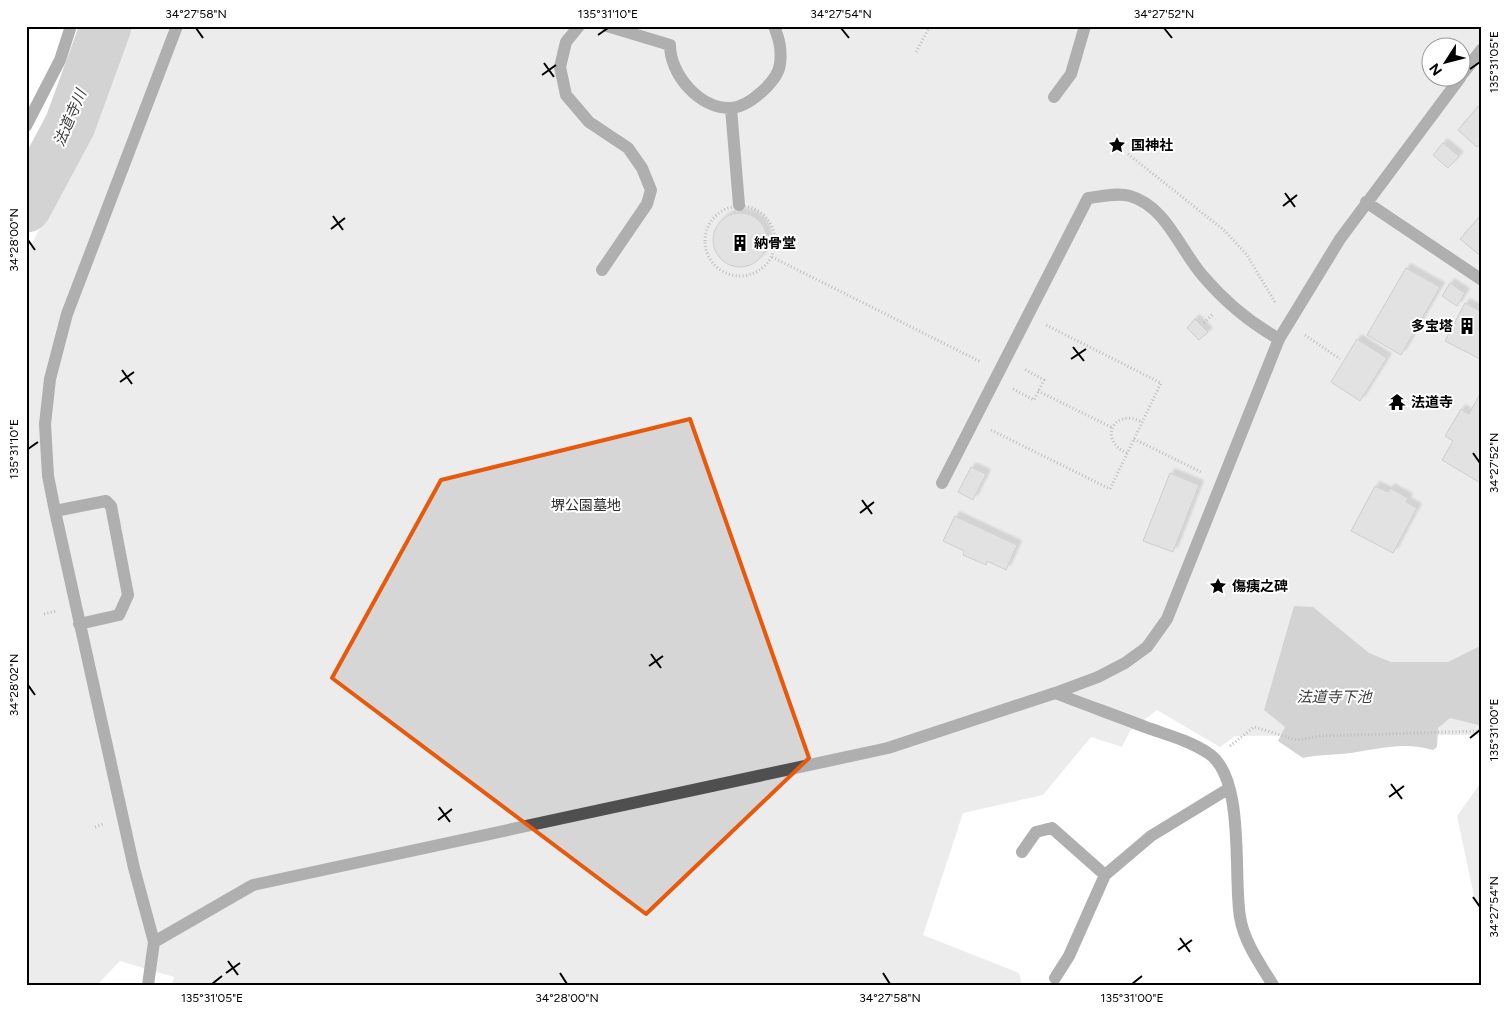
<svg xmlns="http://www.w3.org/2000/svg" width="1508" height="1011" font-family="Figtree,'Noto Sans JP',sans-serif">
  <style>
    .green { fill: #d6d6d6; fill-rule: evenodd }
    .water { fill: #9d9d9d }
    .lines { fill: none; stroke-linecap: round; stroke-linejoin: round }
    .river { stroke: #9d9d9d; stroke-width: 51 }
    .building { fill: #bfbfbf; stroke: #939393; filter: url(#shadow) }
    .path { stroke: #717171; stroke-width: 3; stroke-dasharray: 1 2.5; stroke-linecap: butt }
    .minor { stroke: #4f4f4f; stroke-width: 12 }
    .marked { fill: none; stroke: #e8590c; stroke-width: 4; stroke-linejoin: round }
    .ticks { fill: none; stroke: #000; stroke-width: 2 }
    .labels { text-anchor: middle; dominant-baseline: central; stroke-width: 4; stroke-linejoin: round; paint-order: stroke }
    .poi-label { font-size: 14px; font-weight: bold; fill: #000; stroke: #fff; text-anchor: start }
    .park-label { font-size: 14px; fill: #2d2d2d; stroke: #fff }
    .water-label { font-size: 15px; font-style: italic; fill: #3e3e3e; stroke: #fff }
    .neatline { fill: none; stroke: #000; stroke-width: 2 }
    .ticks-label { font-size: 12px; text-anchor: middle; fill: #000 }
  </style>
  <defs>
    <filter id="shadow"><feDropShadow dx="4.5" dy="-4.5" stdDeviation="1" flood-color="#0004"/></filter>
  </defs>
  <rect width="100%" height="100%" fill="#fff"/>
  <path class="green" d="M128,26H1482V735L1235,736L1220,747L1157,710L1130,731L1122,747L1091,737L1043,795L963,813L923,935L1019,973L1022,985H172L174,977L120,961L97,985H26V256L101,103ZM1430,48H1460V78H1430Z
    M1482,781V907L1475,901L1457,816Z"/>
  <path class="water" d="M1294,606L1313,607L1369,653L1391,662H1448L1482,645V726L1450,718L1438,728L1437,747L1433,750C1402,740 1372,751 1341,754C1328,755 1316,755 1303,758L1278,741L1285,727L1264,710Z"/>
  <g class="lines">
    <path class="river" d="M26,207L70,125L106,26"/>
  </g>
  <path class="building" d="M1482,102V142L1477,147L1458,130Z
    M1443,143L1459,156L1448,168L1433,155Z
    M713 240a27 27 0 1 1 54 0a27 27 0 1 1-54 0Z
    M1482,214V257L1460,239Z
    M1406,268L1440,287L1401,355L1367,335Z
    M1450,283L1465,293L1457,306L1442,296Z
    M1465,303L1482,312V360L1445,341Z
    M1195,319L1208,332L1199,340L1187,328Z
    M1357,339L1387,358L1360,401L1331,382Z
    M1480,394L1482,395V484L1442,460L1453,441L1445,436L1461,409L1469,414Z
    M971,467L986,474L973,500L958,492Z
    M1170,473L1199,485L1173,552L1143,541Z
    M1375,486L1388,492L1390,488L1408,498L1406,502L1417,508L1393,553L1351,531Z
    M955,516L1017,545L1006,570L987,561L986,565L963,555L964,551L943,541Z"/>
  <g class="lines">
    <path class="path" d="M916,52L930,26
      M1128,154L1225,231L1247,255L1276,304
      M705 241a35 35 0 1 1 70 0a35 35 0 1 1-70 0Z
      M772,257L981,362
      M1204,323L1213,314
      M1305,335L1340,359
      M1013,389L1034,400L1044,380L1024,369
      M1038,391L1113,428
      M991,430L1110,489L1161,383L1046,325
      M1134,439L1203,473
      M1127,453C1098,441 1113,407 1142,422
      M44,614L56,611
      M1230,746L1254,727L1297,740L1321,736L1482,731
      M95,827L103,824"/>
    <path class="minor" d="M579,26L566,42L560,67L566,95L589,122L628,148L642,168L651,190L647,204L602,270
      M607,26L670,45C670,74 699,109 731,108C749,107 778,81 780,64C782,49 779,39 774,26
      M1460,77L1482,49
      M1054,97L1071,74L1085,26
      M731,108L739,205
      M26,126L60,60L71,26
      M1366,202L1482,280
      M942,483L1088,198C1100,197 1118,192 1130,196C1166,206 1180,250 1203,276C1225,302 1249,322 1279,339
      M55,511L106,501L111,506L128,595L119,615L79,624
      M1055,693C1086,705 1117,716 1148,728C1168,735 1190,741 1208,753C1246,777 1233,877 1240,917C1244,942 1260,964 1273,985
      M1022,852L1036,832L1052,828L1105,875
      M154,942L253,885L888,748L1055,693L1098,677L1125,663L1147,647L1167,619L1279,339L1340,239L1460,78
      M1055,978L1069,956L1105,875L1151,836L1228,789
      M148,985L154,942L134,868L55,511L48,476L45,424L50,379L67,314L177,26"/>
  </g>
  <path d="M0 0H1508V1011H0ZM690,419L809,758L646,914L332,678L441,480Z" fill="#fff" fill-opacity=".55" fill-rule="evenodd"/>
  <path class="marked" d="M690,419L809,758L646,914L332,678L441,480Z"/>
  <path class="ticks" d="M196,28L203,38M841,28L849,38M1164,28L1172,38M598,35L608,28M544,63L554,77M1470,69L1480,62M542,75L556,65M1285,193L1295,207M1283,206L1297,195M333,216L343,230M331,229L345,218M28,240L35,250M1073,347L1084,361M1071,359L1086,349M122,370L132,384M120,382L134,372M28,449L38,442M1473,453L1480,463M862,500L872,514M860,513L874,502M651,654L661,668M649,666L663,656M28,685L35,695M1470,738L1480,730M1391,784L1402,799M1389,797L1404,786M439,807L450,822M438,820L452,809M1473,897L1480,907M1180,938L1190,952M1178,950L1192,940M228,961L238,975M226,973L240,963M560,973L567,984M883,973L890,984M212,984L222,976M1132,984L1142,976"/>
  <defs>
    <g id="sight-bare" transform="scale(1.35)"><path d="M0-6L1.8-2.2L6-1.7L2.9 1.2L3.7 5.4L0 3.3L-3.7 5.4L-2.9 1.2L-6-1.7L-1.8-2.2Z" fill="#000" stroke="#fff" stroke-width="2.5" paint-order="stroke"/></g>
    <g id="building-bare" transform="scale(1.35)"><path d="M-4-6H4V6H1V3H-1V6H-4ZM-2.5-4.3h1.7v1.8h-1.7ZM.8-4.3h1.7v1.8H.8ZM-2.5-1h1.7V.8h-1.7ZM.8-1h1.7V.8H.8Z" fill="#000" stroke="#fff" stroke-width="2.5" paint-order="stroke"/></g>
    <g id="temple-bare" transform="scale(1.35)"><path d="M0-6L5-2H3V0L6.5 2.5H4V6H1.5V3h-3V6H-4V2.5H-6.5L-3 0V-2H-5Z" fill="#000" stroke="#fff" stroke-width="2.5" paint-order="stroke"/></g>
  </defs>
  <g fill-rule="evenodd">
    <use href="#sight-bare" x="1117" y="145"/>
    <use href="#building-bare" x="740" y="243"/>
    <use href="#building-bare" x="1467" y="326"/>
    <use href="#temple-bare" x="1397" y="402"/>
    <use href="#sight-bare" x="1218" y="586"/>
  </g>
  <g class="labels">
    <g class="poi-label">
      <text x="1131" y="145">国神社</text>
      <text x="754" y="243">納骨堂</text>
      <text x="1453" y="326" text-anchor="end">多宝塔</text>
      <text x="1411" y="402">法道寺</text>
      <text x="1232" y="586">傷痍之碑</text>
    </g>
    <g class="park-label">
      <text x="586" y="505">堺公園墓地</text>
    </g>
    <g class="water-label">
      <text transform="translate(70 118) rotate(-67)">法道寺川</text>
      <text x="1334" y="697">法道寺下池</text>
    </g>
  </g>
  <rect width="1508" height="1011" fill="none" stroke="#ffffff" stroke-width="55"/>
  <g transform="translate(1446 62) rotate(234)"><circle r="24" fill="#ffffff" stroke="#999999"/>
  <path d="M0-4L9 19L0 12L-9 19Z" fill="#000000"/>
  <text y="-8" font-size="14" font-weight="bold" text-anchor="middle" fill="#000000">N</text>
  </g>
  <rect x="28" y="28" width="1452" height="956" class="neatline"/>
  <g class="ticks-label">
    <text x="196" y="18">34°27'58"N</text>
    <text x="608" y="18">135°31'10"E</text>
    <text x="841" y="18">34°27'54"N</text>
    <text x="1164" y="18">34°27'52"N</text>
    <text transform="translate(1494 62) rotate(-90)" y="4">135°31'05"E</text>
    <text transform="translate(14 240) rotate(-90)" y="4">34°28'00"N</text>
    <text transform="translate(14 449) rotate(-90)" y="4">135°31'10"E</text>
    <text transform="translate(1494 463) rotate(-90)" y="4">34°27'52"N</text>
    <text transform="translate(14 685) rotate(-90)" y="4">34°28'02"N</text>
    <text transform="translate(1494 730) rotate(-90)" y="4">135°31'00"E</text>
    <text transform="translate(1494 907) rotate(-90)" y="4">34°27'54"N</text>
    <text x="212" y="1002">135°31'05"E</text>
    <text x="567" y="1002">34°28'00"N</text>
    <text x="890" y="1002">34°27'58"N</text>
    <text x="1132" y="1002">135°31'00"E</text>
  </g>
</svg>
